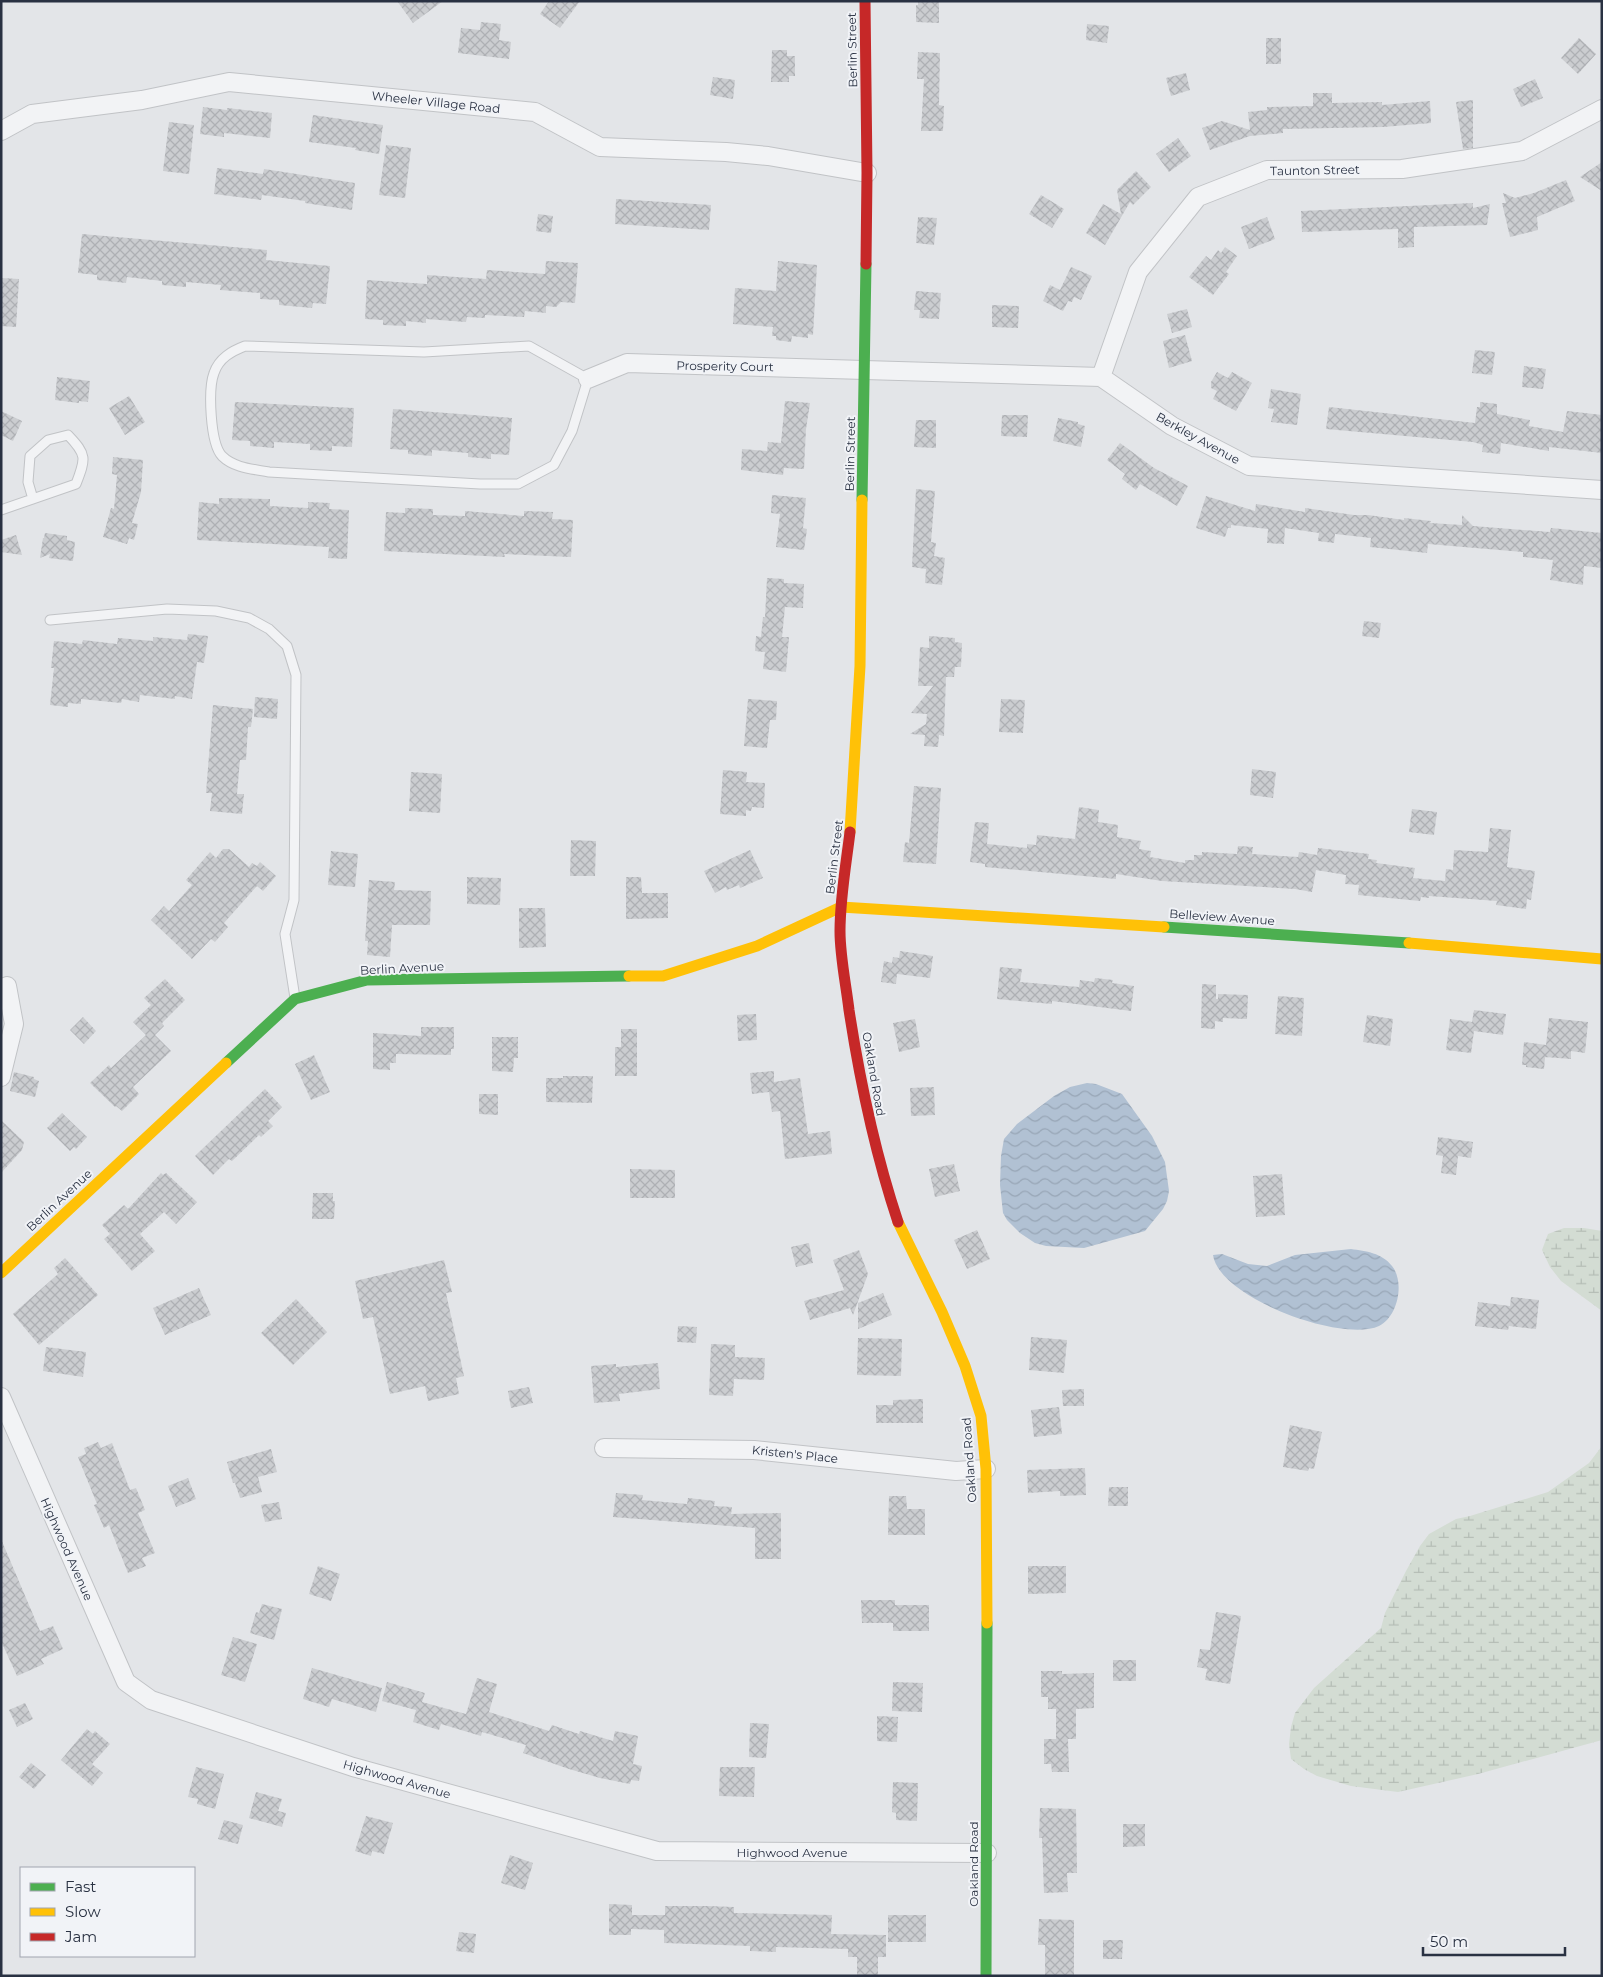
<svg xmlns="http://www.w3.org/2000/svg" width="1603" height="1977" font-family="Montserrat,sans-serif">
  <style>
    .wetland { fill: url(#wetland-marsh) }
    .water { fill: url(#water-waves) }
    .building { fill: url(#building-cross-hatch) }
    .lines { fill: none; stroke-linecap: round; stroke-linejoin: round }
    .lane-casing { stroke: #c1c3c6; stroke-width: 11 }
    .street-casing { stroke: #c1c3c6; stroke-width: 20 }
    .lane { stroke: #f2f3f5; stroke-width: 9 }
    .street { stroke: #f2f3f5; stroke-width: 18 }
    .fast { stroke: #4caf50; stroke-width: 11 }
    .slow { stroke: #ffc107; stroke-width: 11 }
    .jam { stroke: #c62828; stroke-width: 11 }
    .labels { text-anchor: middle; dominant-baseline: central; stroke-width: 4; stroke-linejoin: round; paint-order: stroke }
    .street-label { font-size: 12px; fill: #293142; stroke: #f1f3f7 }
  </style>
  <defs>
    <pattern id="wetland-marsh" width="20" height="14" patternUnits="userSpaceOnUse" patternTransform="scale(1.25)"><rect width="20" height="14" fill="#d3dcd3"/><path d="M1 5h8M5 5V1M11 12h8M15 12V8" fill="none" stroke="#b5bdb6"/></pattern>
    <pattern id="water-waves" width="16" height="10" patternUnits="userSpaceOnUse" patternTransform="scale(1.25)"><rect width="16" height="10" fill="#b1c1d3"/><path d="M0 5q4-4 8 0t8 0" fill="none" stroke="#98a6b6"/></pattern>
    <pattern id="building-cross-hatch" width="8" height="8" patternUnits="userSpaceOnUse" patternTransform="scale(1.25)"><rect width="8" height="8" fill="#cbcdd0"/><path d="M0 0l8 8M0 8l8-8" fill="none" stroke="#aeb0b4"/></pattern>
  </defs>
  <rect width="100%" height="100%" fill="#e3e5e8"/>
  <path class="wetland" d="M1564,1228H1584L1602,1231V1311L1561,1281L1550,1267L1542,1250L1548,1234Z
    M1602,1446V1740L1478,1774L1398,1792L1351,1786L1317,1776L1304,1769L1291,1759L1289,1744L1291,1727L1295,1713L1314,1688L1381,1628L1385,1613L1406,1571L1420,1546L1429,1534L1456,1519L1470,1516L1548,1492L1589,1463Z"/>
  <path class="water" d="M1087,1083L1096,1084L1122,1094L1152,1136L1165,1162L1169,1191L1167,1201L1163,1209L1145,1231L1084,1248L1046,1246L1035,1243L1020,1233L1007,1220L1003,1213L1000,1185L1001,1156L1004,1139L1017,1124L1054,1096L1070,1087Z
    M1351,1249C1366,1251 1382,1253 1392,1266C1405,1282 1398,1317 1379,1326C1342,1343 1219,1298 1213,1255L1222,1254L1248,1264L1267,1266L1295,1255Z"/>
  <path class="building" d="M397,1H443L413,23Z
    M549,1H580L560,28L540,14Z
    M918,1H939V23L916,22V5H918Z
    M481,22L501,24L499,40L511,42L509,59L458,53L461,28L480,30Z
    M1087,24L1109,26L1107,43L1086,40Z
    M1266,38H1281V64H1266Z
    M1579,38L1596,54L1578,74L1561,58Z
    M772,50H787V56H795V76H789V82H771Z
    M918,52L940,53L939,105L944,106L943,131H921L924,79H917Z
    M1186,73L1190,90L1171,96L1166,78Z
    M713,77L735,80L733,99L710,95Z
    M1535,79L1543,98L1521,107L1513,89Z
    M1313,93H1332V103L1382,102V105L1430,101L1431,123L1383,127L1283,129V133L1250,136L1210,150L1202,128L1222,121L1250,130L1248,112L1267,110V107L1313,106Z
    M1473,100V148L1463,149L1456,102Z
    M203,107L227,110V108L272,113L270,138L224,133V137L200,134Z
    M313,115L383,125L379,154L355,150L356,148L309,142Z
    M169,122L194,125L189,174L163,171Z
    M1178,138L1191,156L1169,172L1156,154Z
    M386,145L411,148L405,198L379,195Z
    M1602,162V191L1580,177Z
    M217,168L263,174L264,169L355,183L352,210L305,203V201L262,195L261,200L214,194Z
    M1136,171L1151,187L1133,205L1130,202L1105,245L1086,233L1103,204L1121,214L1117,190Z
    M1566,180L1575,201L1537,217L1538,230L1510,237L1502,203H1506L1503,193L1515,198L1534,193Z
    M1041,195L1064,209L1052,228L1029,214Z
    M616,199L711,205L709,230L615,224Z
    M1473,203V208L1490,204L1487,225L1414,227V247L1398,248V229L1302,232L1301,211Z
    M538,214L553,216L551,233L536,231Z
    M918,217L937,218L934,245L916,243Z
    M1267,217L1275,239L1249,249L1241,227Z
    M82,234L267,250L266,260L330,266L326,304L313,303L312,308L279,305V300L260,299V293L220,290L221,285L186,282V287L162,285V281L127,277L126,283L97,280V275L78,273Z
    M1225,247L1237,256L1226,272L1229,274L1213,295L1189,277L1206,256L1211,260L1218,250L1221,253Z
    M546,261L578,263L575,303L561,302L556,307L546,306V313L525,311L524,317L485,315V318L467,317L466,322L426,319V323L406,321V326L383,325V320L365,319L367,280L427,284V275L486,279L487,270L545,274Z
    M778,261L817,265L813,335L808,334V338L792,336L791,342L776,340V336H772L773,327L733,324L735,288L776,291Z
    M1071,267L1092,276L1081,300L1074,297L1072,302L1068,301L1063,311L1043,301L1050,285L1060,290Z
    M1,278L19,279L16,327L1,326Z
    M916,291L941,293L939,319L919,318L920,310H914Z
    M992,305L1019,306L1018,328L992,327Z
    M1187,309L1192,327L1172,333L1167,314Z
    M1185,335L1192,361L1169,368L1163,341Z
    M1475,350L1495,352L1492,375L1472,373Z
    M1524,366L1546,369L1543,389L1522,387Z
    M1217,372L1228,378L1232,372L1252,383L1236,411L1213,399L1217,391L1211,388V382Z
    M57,377L90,381L88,402L79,401V403L55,400Z
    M1271,389L1301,394L1297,425L1271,422L1274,409L1268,408Z
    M129,396L145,422L125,435L109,408Z
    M785,401L810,403L806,429L804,469L784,468L783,475L741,470L742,449L767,451L768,442L781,443Z
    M235,402L354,408L352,447L332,446V451L310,450V444L274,442V448L250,446V441L232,440Z
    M1480,402L1497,404V414L1530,420L1529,426L1563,432L1567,411L1602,415V453L1549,447V451L1501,443L1500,454L1482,452L1483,445L1473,442L1326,429L1329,407L1475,423L1477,407H1480Z
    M393,409L512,418L509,455L491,454V459L468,457V453L432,450V456L408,454V450L390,449Z
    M1,411L22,421L13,441L1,435Z
    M1002,415H1028L1027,437L1001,436Z
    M1058,418L1078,422V424L1085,426L1081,447L1053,441Z
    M916,420H936V448L914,447Z
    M1120,443L1154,468L1188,486L1177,506L1140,484L1136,490L1122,479L1125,474L1107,460Z
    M113,457L143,460L141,492L132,523L138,524L134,540L129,538L127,544L103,537L111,508L114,509L117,475L112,474Z
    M916,489L935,491L931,542L936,543L934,556L945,558L942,585L925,583L926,569L912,567Z
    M772,495L806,498L803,528L807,529L804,550L776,547L780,514L771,513Z
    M1206,496L1255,511L1256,504L1305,512V508L1354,515H1368L1404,520V518L1431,521L1430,523L1462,525V515L1473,526L1550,532L1551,528L1602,533V568L1584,566L1583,585L1550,580L1553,560L1523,557V552L1428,544L1427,553L1370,547L1371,538L1335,534L1334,543L1318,541L1319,533L1285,528L1284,544L1267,543L1268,529L1231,525V528H1228L1225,537L1196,528Z
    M219,498L270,499V506L308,508V502L330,503L329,509L349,510L347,559L328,558L329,547L197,540L199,502L219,504Z
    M405,508L433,509V515L465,516V511L524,516V511L553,512L552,519L573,520L571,557L504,554L505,557L384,551L386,512L405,513Z
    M45,533L67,536V540L75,542L73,561L49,558L50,554L40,558L43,538H44Z
    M16,535L22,555L1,552V540Z
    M767,578L784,579V583L804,584L803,608L785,607L782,637H789L786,672L763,669L765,652L755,651L756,636L761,637L763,617H765Z
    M1364,621L1381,623L1379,638L1362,636Z
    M188,634L208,636L204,663L197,662L192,699L175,696V699L140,695L139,702L122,699L121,703L81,699V704L68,703V707L50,705L54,668H51L54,641L82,644L83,640L117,644L118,638L153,641V637L187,640Z
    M929,636L955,638V642L962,643L961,667H955L954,677H946L944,736L939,735L938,747L924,746L925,735L910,734L926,724L927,714L911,713L933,686H918L920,647L929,648Z
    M255,697L278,699L277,719L254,717Z
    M748,699L777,701L776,720H770L767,748L744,746Z
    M1001,699L1025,700L1023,733L999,732Z
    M213,705L253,709L251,727H248L246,760H240L237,794H244L242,814L210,811L212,793H206Z
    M1252,769L1276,772L1273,798L1250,795Z
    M723,770L747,772L746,782L765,783L764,808L752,807L751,811L746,810V816L720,814Z
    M411,772L442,774L440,813L409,811Z
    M914,786L941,788L936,864L903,862L905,842L909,843Z
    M1079,807L1099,810L1098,822L1118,825L1117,837L1141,841L1139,849L1151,851L1150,857L1185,863V860H1194V855H1202V852L1237,854L1238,846L1253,847L1252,854L1298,857L1299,852L1317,855L1318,848L1369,854L1368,859L1377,860L1376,863L1415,868L1413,878L1445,881L1446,869L1453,870L1454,850L1488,852L1490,828L1511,830L1507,867L1535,871L1531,900L1527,899L1526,909L1496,905L1497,901L1429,896V898L1421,897L1420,901L1358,895L1359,885L1345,884L1346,875L1316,870L1312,892L1295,889L1162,881L1116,874V879L985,867V864L970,862L975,822L989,823L987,844L1027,848V844L1036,845L1037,835L1075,839Z
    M1412,809L1437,812L1434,835L1409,832Z
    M571,840L596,841L595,876H570Z
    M223,849H229L249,867L252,863L257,866L260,862L276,876L263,891L257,886L224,923L228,927L215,942L211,939L192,959L151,920L164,906L169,911L192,885L186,880L210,852L216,858Z
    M750,850L763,878L740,888L739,885L727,890L726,887L715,893L704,871Z
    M331,851L358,854L355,887L328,885Z
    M467,877L501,878L500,905L467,904Z
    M626,877H641L642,893H668V918L626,919Z
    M369,880L395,882L394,890L431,891L430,925H392L390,957L367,955L368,941H365Z
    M519,908H545L546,947L519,948Z
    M900,951L933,956L930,978L897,974L896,984L881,982L884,961L892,963L893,957L899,958Z
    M1000,967L1022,969L1020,982L1079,987L1080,980L1094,982L1095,978L1113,980L1112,983L1134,986L1131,1011L1052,1001V1004L997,999Z
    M165,979L185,1000L162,1023L164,1026L155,1035L171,1051L133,1087L139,1094L122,1111L116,1106L115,1107L90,1083L109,1065L111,1068L146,1035L133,1022L151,1005L144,998Z
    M1202,984L1216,985V999H1218V994L1248,995L1247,1019L1223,1018V1022L1215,1021V1029L1201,1028Z
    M1278,996L1304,998L1302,1036L1275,1034Z
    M1474,1010L1506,1014L1503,1035L1474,1031L1471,1053L1446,1050L1450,1019L1472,1022Z
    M756,1014L757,1040L738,1041L737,1015Z
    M1367,1015L1393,1019L1390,1046L1363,1042Z
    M83,1017L96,1031L84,1044L70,1030Z
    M1549,1018L1588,1022L1585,1053L1571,1051V1059L1545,1057L1546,1047L1544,1069L1526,1067V1065H1522L1524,1042L1546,1045Z
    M915,1019L920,1047L899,1052L893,1023Z
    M421,1027H454V1049H451V1055L396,1054V1063H390V1070L373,1069V1033L421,1036Z
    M621,1029H637V1076H615V1047H621Z
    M492,1037H518V1058H514L513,1072L492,1071Z
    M314,1055L330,1092L311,1100L295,1064Z
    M774,1071V1082L800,1078L808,1134L830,1131L832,1154L785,1159L780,1111L772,1112L769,1092L752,1094L750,1073Z
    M14,1072L34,1077V1079L39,1081L35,1097L10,1091Z
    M563,1076H593L592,1103L546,1102V1078H563Z
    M934,1087L935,1115L911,1116L910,1088Z
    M265,1089L282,1107L268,1121L273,1126L261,1137L259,1135L232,1161L229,1159L213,1175L195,1156Z
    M479,1094H498V1115L479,1114Z
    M62,1113L87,1137L76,1149L74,1147L70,1151L47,1128Z
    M1,1120L24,1142L22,1150L1,1173Z
    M1438,1137L1473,1142L1471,1158L1458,1156L1456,1175L1441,1173L1443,1156L1436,1155Z
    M954,1164L960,1191L935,1197L929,1169Z
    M630,1169L675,1170V1198H630Z
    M161,1173L163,1175L166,1173L197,1202L176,1224L164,1212L140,1234L155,1251L132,1271L104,1239L110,1234L102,1225L124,1205L128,1209Z
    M1282,1174L1285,1215L1256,1217L1253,1176Z
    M313,1193H333V1201H335L334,1219H312Z
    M977,1230L990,1259L967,1269L954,1240Z
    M809,1243L813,1263L796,1267L791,1247Z
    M859,1250L868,1274L853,1315L850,1308L810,1320L804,1301L844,1290L833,1260Z
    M65,1258L98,1295L39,1345L13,1314L58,1274L54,1268Z
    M444,1260L452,1292L446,1293L464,1376L456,1378L459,1394L428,1401L425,1386L390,1394L373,1317L363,1319L355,1281Z
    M199,1288L211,1315L165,1335L153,1308Z
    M883,1293L892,1315L858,1329V1303Z
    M1511,1297L1539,1300L1536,1329L1509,1326L1508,1330L1475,1326L1478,1302L1510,1306Z
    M296,1299L327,1332L293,1365L261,1333Z
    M678,1326L697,1327L696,1343L677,1342Z
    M1031,1337L1067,1340L1064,1373L1029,1370Z
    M858,1338L902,1339L901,1376L857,1375Z
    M711,1344L735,1345V1357L765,1358L764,1380L734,1379L733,1396L709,1395Z
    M46,1347L86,1352L83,1377L43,1371Z
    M658,1363L660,1389L619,1394L620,1401L594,1403L591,1366L616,1364V1367Z
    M529,1387L533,1403L511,1408L508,1391Z
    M1084,1389V1406H1063L1062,1390Z
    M923,1399V1423H876V1405H893V1400Z
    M1059,1407L1062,1434L1034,1437L1031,1410Z
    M1290,1425L1322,1432L1314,1469L1309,1468L1308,1471L1283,1467Z
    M98,1442L101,1448L112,1443L130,1490L136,1488L145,1510L138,1513L155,1553L142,1558L146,1566L128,1573L109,1525L104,1528L94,1505L97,1504L78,1457L86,1454L84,1448Z
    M271,1449L277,1472L258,1477L262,1492L240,1498L235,1483H233L227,1462Z
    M1085,1468L1086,1495L1060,1496V1491L1028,1493L1027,1470Z
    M188,1478L196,1499L176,1507L168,1486Z
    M1109,1487H1128V1506H1108Z
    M616,1493L643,1495L642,1500L687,1504L688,1498L715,1501L714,1506L732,1507L731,1514L781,1513V1559H755V1528L613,1517Z
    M889,1496H906L907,1509H925V1535H888Z
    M279,1502L282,1519L265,1522L261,1505Z
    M1,1539L40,1631L53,1626L63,1649L41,1659L44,1664L17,1676L1,1641Z
    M318,1566L340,1574L331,1601L309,1594Z
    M1028,1566H1066V1593L1028,1594Z
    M861,1600H895V1605H929V1631H893V1623H862Z
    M262,1604L282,1609L274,1640L250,1633L256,1612L259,1613Z
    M1216,1612L1241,1616L1230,1684L1205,1680L1207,1669L1197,1667L1200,1649L1210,1650Z
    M233,1637L257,1644L245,1682L221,1675Z
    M1113,1660H1136V1681H1113Z
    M312,1668L382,1688L376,1712L332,1699L329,1707L303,1699Z
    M1041,1671H1062V1674L1094,1673V1708L1076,1709V1739H1068L1069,1772H1052L1051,1764H1044V1739H1056V1709H1048V1697H1041Z
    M477,1678L497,1684L489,1712L549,1731L552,1725L579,1734L580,1731L613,1741L615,1731L638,1736L633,1764L642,1766L639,1781L631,1780L630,1784L600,1778L569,1769L523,1753L526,1745L482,1732L481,1736L441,1724L439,1730L413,1722L416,1710L382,1701L387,1682L425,1693L422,1702L466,1714Z
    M893,1682L923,1683L922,1712L892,1711Z
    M25,1703L33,1719L17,1727L9,1710Z
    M877,1716L898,1717L897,1742L877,1741Z
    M750,1723L769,1724L766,1758L749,1757Z
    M87,1729L93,1734L95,1731L110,1744L92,1764L103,1773L92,1786L61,1760Z
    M31,1763L46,1775L34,1789L19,1777Z
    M196,1767L224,1774L215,1809L197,1804L198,1799L188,1797Z
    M720,1767H755L754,1797L719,1796Z
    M893,1782L918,1783L917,1821L896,1820V1813L892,1812Z
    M256,1792L282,1799L278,1811L286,1813L282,1827L249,1818Z
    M1040,1808L1076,1809L1077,1873H1067L1068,1892L1044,1893L1042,1838H1039Z
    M366,1816L393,1823L384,1854L372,1851L371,1856L355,1851Z
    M224,1820L243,1825L238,1844L218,1839Z
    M1123,1824H1145V1846L1123,1847Z
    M510,1855L533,1863L525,1890L501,1883Z
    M609,1904L632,1905V1915H665V1906H708L734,1907V1913L832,1915L831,1934L886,1935V1957H878V1976H857V1957H848V1949L776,1947V1952L750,1951V1946L664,1943V1930L631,1929V1935H609Z
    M888,1915H926V1942H888Z
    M1039,1919L1074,1920V1976H1045V1945H1038Z
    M459,1932L476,1934L474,1953L456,1951Z
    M1103,1940H1123L1122,1959H1103Z"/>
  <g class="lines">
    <g class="lane-casing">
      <path id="lane" d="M245,346L424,352L529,346L588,379L572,431L554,465L518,484H480L269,472C253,469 234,468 222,456C210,443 208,389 214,373C219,358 232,351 245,346Z
        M1,510L76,484C86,458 87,455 68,435L48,440L30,456L28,482L33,499
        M50,620L167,609L216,611L249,618L269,629L287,646L296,675L294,900L285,934L295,998"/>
    </g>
    <g class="street-casing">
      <path id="street" d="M1,131L32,114L142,100L229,82L535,112L600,147L726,152L768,156L867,173
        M1101,377L1138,272L1198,197L1267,170L1402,169L1522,151L1602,109
        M588,379L627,363L1101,377L1172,426L1249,466L1602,490
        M1,1077L14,1024L7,986
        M1,1397L126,1682L151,1700L353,1767L657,1851L987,1853
        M604,1448L754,1450L956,1471L986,1469"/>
    </g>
    <use href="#lane" class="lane"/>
    <use href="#street" class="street"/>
    <path class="fast" d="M862,500L866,264
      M1164,927L1409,943
      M226,1063L295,999L367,980L629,976
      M986,1976L987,1623"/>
    <path class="slow" d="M850,832L860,666L862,500
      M841,907L1164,927
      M1409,943L1602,959
      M629,976H663L757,946L841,907
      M898,1222L942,1312L965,1366L981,1416L986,1469L987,1623
      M1,1273L226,1063"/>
    <path class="jam" d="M865,1L867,173L866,264
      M850,832C846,865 840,898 840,931C840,957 846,984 849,1010C860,1082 875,1153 898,1222"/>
  </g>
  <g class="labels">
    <g class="street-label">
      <text transform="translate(852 50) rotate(-91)">Berlin Street</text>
      <text transform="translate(436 102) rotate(6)">Wheeler Village Road</text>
      <text transform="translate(1315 170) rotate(-1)">Taunton Street</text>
      <text transform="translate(725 366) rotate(1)">Prosperity Court</text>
      <text transform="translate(1198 438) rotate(29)">Berkley Avenue</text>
      <text transform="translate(850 454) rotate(-89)">Berlin Street</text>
      <text transform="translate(834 857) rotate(-83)">Berlin Street</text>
      <text transform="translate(1222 917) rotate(4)">Belleview Avenue</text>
      <text transform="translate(402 968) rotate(-3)">Berlin Avenue</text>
      <text transform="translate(874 1074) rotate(80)">Oakland Road</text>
      <text transform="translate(59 1200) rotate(-43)">Berlin Avenue</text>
      <text transform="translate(795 1454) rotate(6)">Kristen's Place</text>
      <text transform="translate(969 1460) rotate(-94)">Oakland Road</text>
      <text transform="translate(67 1549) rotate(66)">Highwood Avenue</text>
      <text transform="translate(397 1779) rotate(16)">Highwood Avenue</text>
      <text x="792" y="1852">Highwood Avenue</text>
      <text transform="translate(973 1864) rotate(-90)">Oakland Road</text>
    </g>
  </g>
  <rect width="1603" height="1977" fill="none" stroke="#293142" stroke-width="5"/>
  <rect x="20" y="1867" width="175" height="90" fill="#f1f3f7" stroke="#a1a5af"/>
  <rect x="30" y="1883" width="25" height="8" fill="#4caf50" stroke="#a1a5af"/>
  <text x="65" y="1892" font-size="15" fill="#293142">Fast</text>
  <rect x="30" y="1908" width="25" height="8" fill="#ffc107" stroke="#a1a5af"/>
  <text x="65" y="1917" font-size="15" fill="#293142">Slow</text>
  <rect x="30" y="1933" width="25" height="8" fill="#c62828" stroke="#a1a5af"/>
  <text x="65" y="1942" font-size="15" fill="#293142">Jam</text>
  <path d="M1423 1947v8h142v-8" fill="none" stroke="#293142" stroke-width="2.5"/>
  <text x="1430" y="1947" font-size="15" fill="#293142" stroke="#f1f3f7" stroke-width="4" paint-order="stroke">50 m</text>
</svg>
